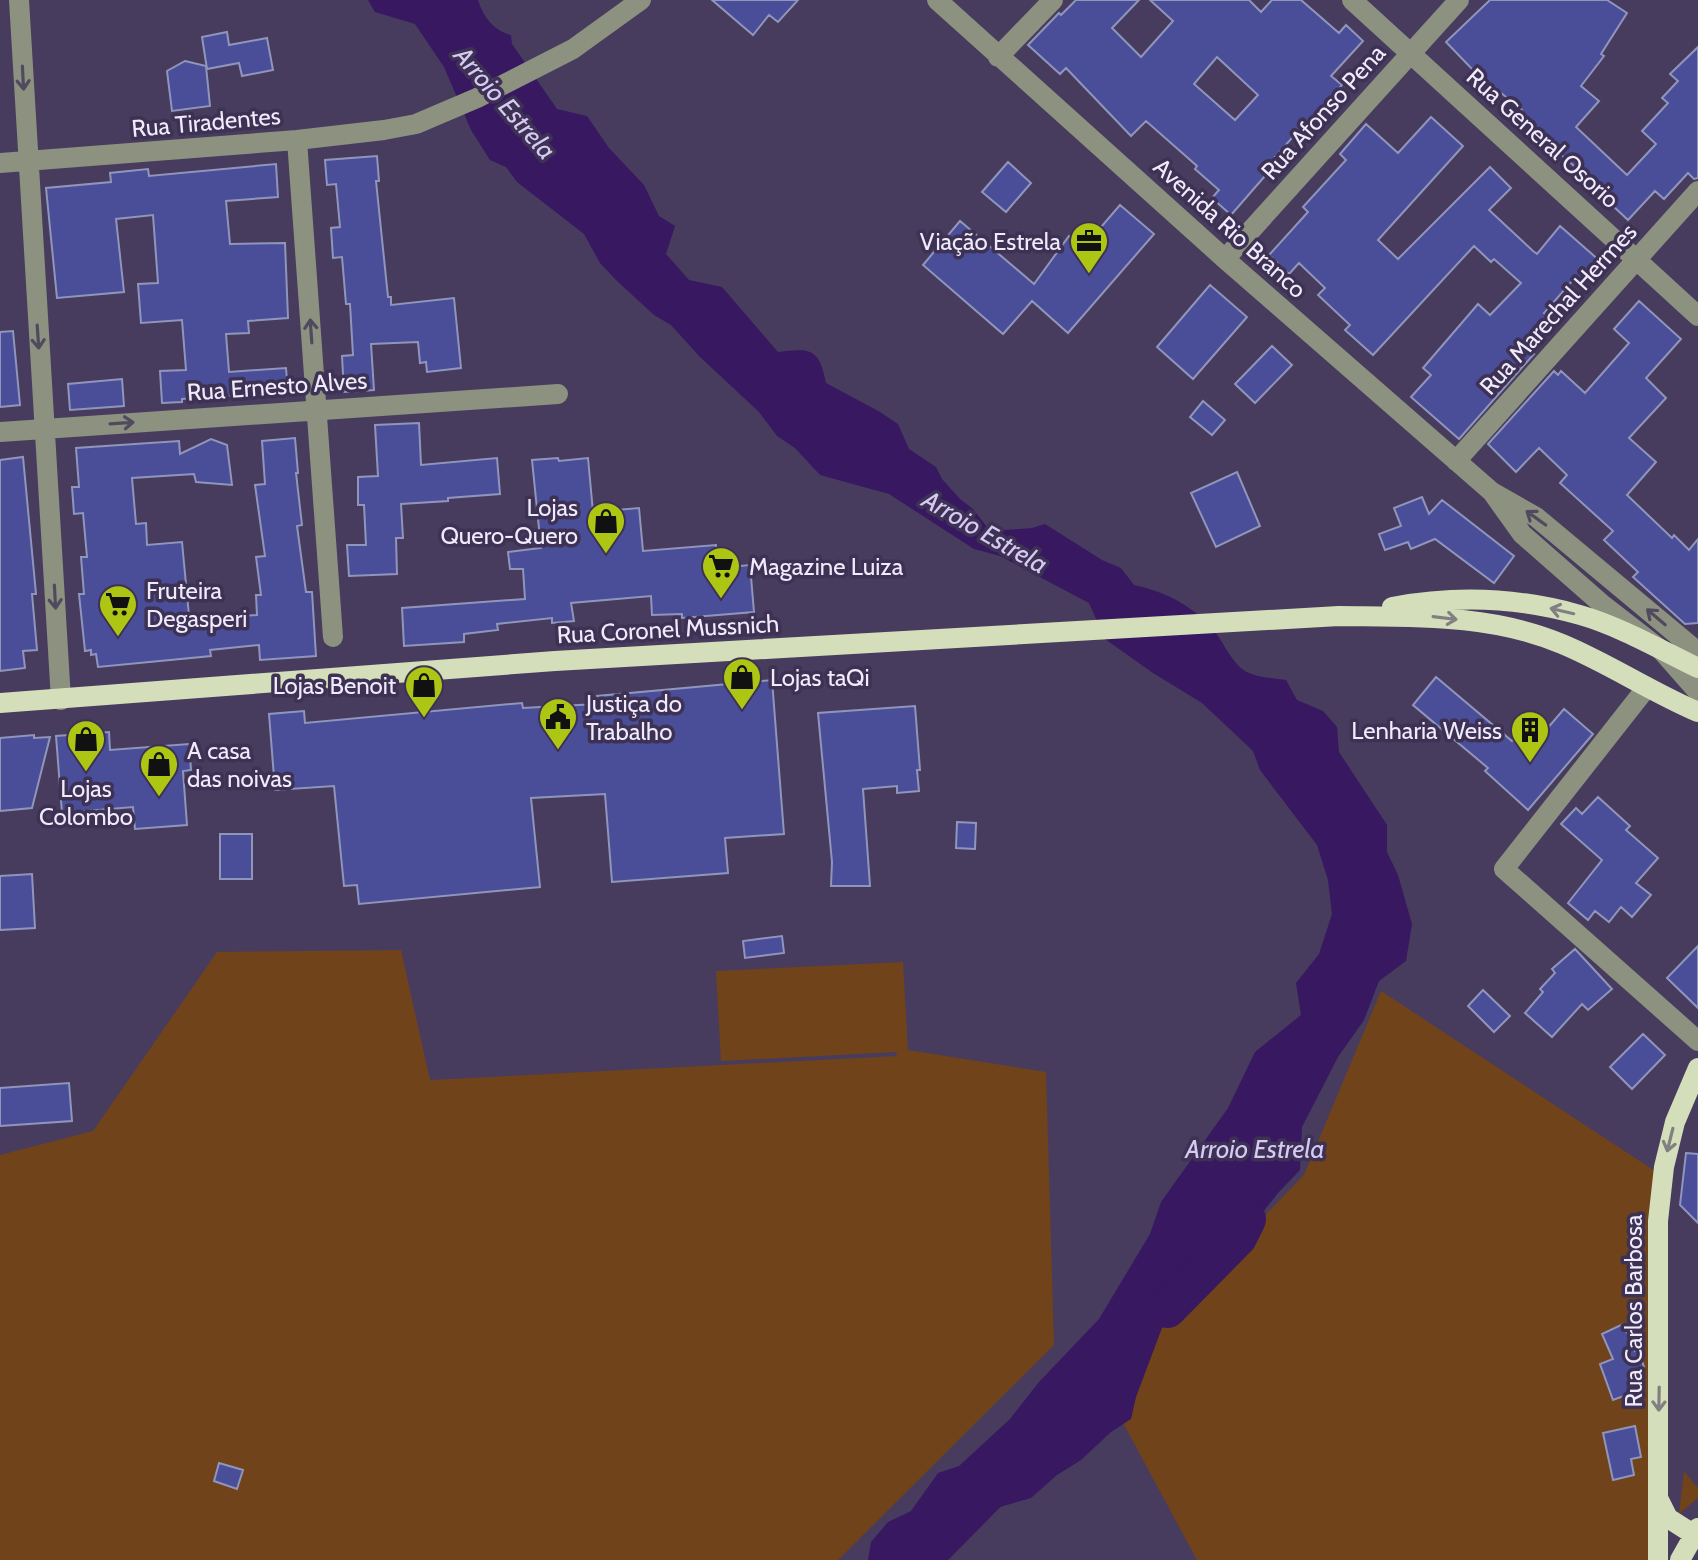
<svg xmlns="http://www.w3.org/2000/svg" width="1698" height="1560" font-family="Cabin,sans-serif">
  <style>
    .green { fill: #70431a }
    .water { fill: #381860 }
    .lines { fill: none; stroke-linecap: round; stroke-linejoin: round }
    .river { stroke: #381860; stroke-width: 40 }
    .building { fill: #4a4d97; stroke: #9095bc; stroke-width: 2; fill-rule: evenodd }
    .minor { stroke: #8d917f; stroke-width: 20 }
    .major { stroke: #d5deba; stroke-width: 20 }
    .oneway { stroke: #514a5e }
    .oneway2 { stroke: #817f81 }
    .labels { text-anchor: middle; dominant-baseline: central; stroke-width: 7; stroke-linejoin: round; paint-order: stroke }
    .street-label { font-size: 24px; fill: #f0ebfc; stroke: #3d3253 }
    .poi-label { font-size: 24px; fill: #f0ebfc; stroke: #3d3253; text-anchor: start }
    .water-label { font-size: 26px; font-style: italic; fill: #d6caf4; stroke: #3d3253 }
  </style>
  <rect width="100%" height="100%" fill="#473c5e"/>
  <path class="green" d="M401,950L430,1080L896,1056L897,1052L721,1061L716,971L903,962L908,1050L1046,1072L1054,1345L838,1560H0V1155L93,1131L217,952Z
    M1381,991L1658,1173L1653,1560H1197L1102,1384L1304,1175Z
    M1684,1471L1698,1488V1498L1679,1514Z"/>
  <path class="water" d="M368,0H478C483,17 494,31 511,35L512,44L557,109L587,116L609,148L644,185L659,216L675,226L666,254L689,280L722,287L778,352C811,348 819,348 826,383L880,412L898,424L909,449L936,467L942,479L960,499L973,509L990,531L1032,528L1045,524L1102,560L1121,568L1134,585C1167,592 1198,608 1218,636C1226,648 1235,667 1249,673C1260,678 1275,678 1286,680L1297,700L1323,711L1337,727L1339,752L1387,825V852L1398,875L1412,924L1406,961L1379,981L1364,1020L1338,1057L1302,1127L1300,1170L1278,1193L1241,1240L1209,1265L1165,1320L1136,1397L1131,1419L1111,1432L1081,1460L1057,1475L1031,1498L972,1515L943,1530L933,1560H868L871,1542L888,1522L911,1511L938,1473L959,1466L1010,1419L1039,1382L1099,1319L1150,1234L1161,1202L1228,1108L1255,1052L1301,1015L1296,983L1319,954L1332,914L1328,880L1317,845L1260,770L1253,751L1202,703L1153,673L1105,639L1089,603L1000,556L974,549L889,494L820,475L795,448L777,436L759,412L699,356L671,325L654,315L617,281L600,263L584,234L517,182L506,167L490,160L471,130L444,67L415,24L375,12Z"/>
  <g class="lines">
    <path class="river" d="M1167,1308L1237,1237L1246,1219
      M920,1560L993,1486"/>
  </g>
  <path class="building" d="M712,0H798L778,22L769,15L753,35Z
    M1076,0H1139L1112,28L1141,57L1173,21L1150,0H1249L1261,12L1272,0H1301L1339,33L1346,25L1363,41L1331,76L1342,85L1302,133L1299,130L1274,158L1278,161L1231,215L1212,198L1219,190L1195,169L1197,166L1146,121L1131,136L1066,68L1060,74L1028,45L1059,13L1061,15ZM1217,57L1258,95L1235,120L1194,84Z
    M1490,0H1607L1627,13L1601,54L1604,56L1581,86L1599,101L1576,127L1627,175L1656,144L1642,131L1668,103L1662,98L1678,81L1670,74L1698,47V178L1694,179L1688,173L1664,199L1655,191L1628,220L1594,188L1596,185L1530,128L1527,131L1514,119L1522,110L1473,70L1446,42Z
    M227,32L229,45L267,38L273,70L242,76L239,63L207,69L202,37Z
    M185,61L206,66L210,106L172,111L167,71Z
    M1431,117L1463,146L1378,240L1398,259L1490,167L1511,188L1489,210L1533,251L1537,254L1560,226L1601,262L1580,286L1573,280L1544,313L1548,316L1522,343L1534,354L1459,439L1411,397L1431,375L1423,368L1478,304L1490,315L1521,283L1494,259L1491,262L1474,246L1373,355L1345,330L1350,325L1318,295L1325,288L1299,263L1289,274L1269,255L1308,212L1303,207L1346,160L1340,154L1366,124L1398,153Z
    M377,156L379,181H376L388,297H391V305L454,298L461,368L427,372L426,362L420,363L418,342L371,344L374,390L344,392L342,356L353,355L350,304H346L342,257L333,258L331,228L340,227L336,184L327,185L325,160Z
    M1008,162L1031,183L1006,212L982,192Z
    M276,164L278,197L226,201L230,244L285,243L288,318L248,321L249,333L226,334L229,372L286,368L288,392L182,399V402L162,403L160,371L186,370L182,320L141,323L138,284L158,283L153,215L116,219L124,292L57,298L46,188L111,182L110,173L148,169L149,176Z
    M1120,205L1154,234L1068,333L1032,301L1003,334L923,265L960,221L1034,284L1069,236L1084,247Z
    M1210,285L1247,317L1193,379L1157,347Z
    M1639,301L1681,339L1646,378L1666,398L1629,438L1656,462L1627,495L1672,538L1674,535L1689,550L1698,539V623L1685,624L1633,577L1638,572L1604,540L1613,531L1560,483L1567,475L1539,448L1516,472L1488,444L1554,371L1558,375L1561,371L1585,393L1629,343L1614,329Z
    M13,331L20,405L0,407V332Z
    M1272,346L1292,365L1255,403L1235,384Z
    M122,379L124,406L70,410L68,384Z
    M1203,401L1225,420L1212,435L1190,417Z
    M419,423L421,465L497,458L500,494L448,498V501L401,504L403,538H396L397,574L349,576L347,545H366L364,505H358V477L378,476L375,425Z
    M295,438L298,473H296L302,525L297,526L306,592H312L316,656L260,660L259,645L210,650L211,656L98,667L96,654L91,655V650L85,651L79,594H84L81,557H87L83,513L74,514L72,487H79L76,448L179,441L180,454L211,439L227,445L232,485L196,482L194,474L132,478L136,524L146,523L147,545L182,542L189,616L206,614L207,619L257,615L256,595H261L256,557L265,556L255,485L265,484L262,441Z
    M23,457L36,594H32L37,650L23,651L25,668L0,671V460Z
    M558,458L559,461L588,458L593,512L639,508L643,551L716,545L718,568L750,565L754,612L682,618V614L652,615L651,596L571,603L574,621L552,623V618L497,624L498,630L464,634V642L404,646L402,608L525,599L523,569H510L508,552L541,548L532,460Z
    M1237,472L1260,526L1216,547L1191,493Z
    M1422,497L1429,514L1442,500L1514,556L1494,583L1435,539L1411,549L1408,542L1385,550L1379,534L1401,526L1394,508Z
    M1436,677L1512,741L1533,718L1546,730L1564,709L1593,734L1528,810L1485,771L1488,768L1413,705Z
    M772,680L784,834L725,838L728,873L612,882L605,794L531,798L540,887L359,904L357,885L344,886L334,786L275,790L269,714L304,711L305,723L522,703L523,708L597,704V696Z
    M915,706L920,770H917L919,791L897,793V786L863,789L870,886H831L832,862L818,713Z
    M109,732L110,750L189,744L191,770L183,771L187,825L135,829L133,807L62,813L56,736Z
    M34,735V738L50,737L32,808L0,811V738Z
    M1598,797L1630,826L1626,830L1658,858L1636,883L1651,895L1632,917L1621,907L1609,922L1595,911L1588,920L1568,903L1602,860L1561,824L1576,808L1582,814Z
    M957,822L976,823L975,849L956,848Z
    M220,834H252V879H220Z
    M32,874L35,928L0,930V876Z
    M782,936L784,953L745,958L743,941Z
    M1698,946V1008L1667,978Z
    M1575,949L1612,989L1588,1010L1582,1004L1552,1037L1525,1013L1543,992L1540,989L1555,973L1552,969Z
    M1483,990L1510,1016L1494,1032L1468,1006Z
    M1643,1034L1665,1055L1632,1089L1610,1067Z
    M69,1083L72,1121L0,1126V1088Z
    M1686,1153L1698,1154V1223L1680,1205Z
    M1623,1324L1635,1351L1638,1349L1644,1367L1633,1371L1640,1390L1613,1400L1600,1364L1613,1359L1602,1334Z
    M1635,1426L1641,1457L1631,1459L1634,1475L1613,1480L1603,1433Z
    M219,1463L243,1470L237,1489L214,1481Z"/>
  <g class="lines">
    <path class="minor" d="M19,0L61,700
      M937,0L1225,259L1492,492L1536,517L1698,652
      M1352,0L1698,316
      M998,57L1053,0
      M297,140L333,637
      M0,163L297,140L384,130L416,124L477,98L573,49L641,0
      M1225,259L1459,0
      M0,432L558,394
      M1456,461L1698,191
      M1492,492L1522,534L1603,605L1661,650L1698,692
      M1647,687L1504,869L1698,1041"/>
    <path class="major" d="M1392,607C1456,595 1517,597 1580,615C1619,626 1661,650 1698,668
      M0,703L555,661L1339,616C1415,617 1491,614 1562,644C1608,663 1651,692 1698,712
      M1659,1500L1668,1518L1693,1534
      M1658,1560V1221L1664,1167L1675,1122L1698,1068
      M1680,1560L1698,1528"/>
  </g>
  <defs><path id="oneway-shaft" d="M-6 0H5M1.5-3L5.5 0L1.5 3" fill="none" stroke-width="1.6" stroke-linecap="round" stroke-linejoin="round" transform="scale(2)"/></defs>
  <g class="oneway">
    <use href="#oneway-shaft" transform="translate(23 78) rotate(87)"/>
    <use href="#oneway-shaft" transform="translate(311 331) rotate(-94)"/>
    <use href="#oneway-shaft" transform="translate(38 337) rotate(86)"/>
    <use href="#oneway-shaft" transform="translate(122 423) rotate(-4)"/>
    <use href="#oneway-shaft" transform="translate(1536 518) rotate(-144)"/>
    <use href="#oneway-shaft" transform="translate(55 597) rotate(87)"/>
    <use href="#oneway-shaft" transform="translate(1656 617) rotate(-140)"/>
  </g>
  <g class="oneway2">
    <use href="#oneway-shaft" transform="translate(1562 611) rotate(-167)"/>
    <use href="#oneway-shaft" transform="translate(1445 618) rotate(7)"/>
    <use href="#oneway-shaft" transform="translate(1670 1140) rotate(104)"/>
    <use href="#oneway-shaft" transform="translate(1659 1399) rotate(91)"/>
  </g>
  <defs>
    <g id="office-pin" transform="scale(2)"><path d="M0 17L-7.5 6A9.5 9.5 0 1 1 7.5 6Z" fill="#acc613" stroke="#3d3253"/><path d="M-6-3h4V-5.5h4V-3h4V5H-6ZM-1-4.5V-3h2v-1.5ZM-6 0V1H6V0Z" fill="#111"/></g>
    <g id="shop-pin" transform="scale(2)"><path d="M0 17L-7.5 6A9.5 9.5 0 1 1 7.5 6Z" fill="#acc613" stroke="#3d3253"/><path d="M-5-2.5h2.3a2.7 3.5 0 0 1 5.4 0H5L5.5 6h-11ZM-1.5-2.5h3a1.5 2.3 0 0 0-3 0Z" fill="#111"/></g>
    <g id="supermarket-pin" transform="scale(2)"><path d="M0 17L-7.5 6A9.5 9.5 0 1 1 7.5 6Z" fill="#acc613" stroke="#3d3253"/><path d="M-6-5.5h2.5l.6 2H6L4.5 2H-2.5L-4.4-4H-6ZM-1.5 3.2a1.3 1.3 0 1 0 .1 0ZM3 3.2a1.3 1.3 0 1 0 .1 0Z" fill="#111"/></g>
    <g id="civic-pin" transform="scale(2)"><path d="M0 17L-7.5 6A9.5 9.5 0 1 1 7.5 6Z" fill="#acc613" stroke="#3d3253"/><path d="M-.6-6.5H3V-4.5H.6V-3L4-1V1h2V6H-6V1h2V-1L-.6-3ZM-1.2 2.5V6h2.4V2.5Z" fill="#111"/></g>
    <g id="building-pin" transform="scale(2)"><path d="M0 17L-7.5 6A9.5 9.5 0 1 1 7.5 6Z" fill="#acc613" stroke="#3d3253"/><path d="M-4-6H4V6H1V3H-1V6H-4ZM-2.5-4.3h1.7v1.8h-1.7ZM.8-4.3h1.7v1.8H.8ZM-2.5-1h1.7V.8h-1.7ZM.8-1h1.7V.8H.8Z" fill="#111"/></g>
  </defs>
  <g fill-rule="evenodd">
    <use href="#office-pin" x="1089" y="241"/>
    <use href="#shop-pin" x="606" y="521"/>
    <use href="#supermarket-pin" x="721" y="566"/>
    <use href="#supermarket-pin" x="118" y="604"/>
    <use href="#shop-pin" x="742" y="677"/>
    <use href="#shop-pin" x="424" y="685"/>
    <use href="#civic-pin" x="558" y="717"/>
    <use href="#building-pin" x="1530" y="730"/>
    <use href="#shop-pin" x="86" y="739"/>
    <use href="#shop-pin" x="159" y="764"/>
  </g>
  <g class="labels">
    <g class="street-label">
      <text transform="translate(1323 112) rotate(-48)">Rua Afonso Pena</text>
      <text transform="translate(206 122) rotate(-5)">Rua Tiradentes</text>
      <text transform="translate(1543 138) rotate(42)">Rua General Osorio</text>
      <text transform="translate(1230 228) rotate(42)">Avenida Rio Branco</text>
      <text transform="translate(1558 309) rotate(-48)">Rua Marechal Hermes</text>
      <text transform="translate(277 386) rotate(-4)">Rua Ernesto Alves</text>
      <text transform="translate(668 629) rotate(-3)">Rua Coronel Mussnich</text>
      <text transform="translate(1633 1311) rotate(-90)">Rua Carlos Barbosa</text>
    </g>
    <g class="poi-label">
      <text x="1061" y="241" text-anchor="end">Viação Estrela</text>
      <text x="578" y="507" text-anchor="end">Lojas<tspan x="578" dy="28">Quero-Quero</tspan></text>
      <text x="749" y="566">Magazine Luiza</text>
      <text x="146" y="590">Fruteira<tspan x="146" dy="28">Degasperi</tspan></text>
      <text x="770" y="677">Lojas taQi</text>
      <text x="396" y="685" text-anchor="end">Lojas Benoit</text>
      <text x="586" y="703">Justiça do<tspan x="586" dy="28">Trabalho</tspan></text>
      <text x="1502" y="730" text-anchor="end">Lenharia Weiss</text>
      <text x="187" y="750">A casa<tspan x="187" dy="28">das noivas</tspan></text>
      <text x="86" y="788" text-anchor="middle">Lojas<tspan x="86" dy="28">Colombo</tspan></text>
    </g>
    <g class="water-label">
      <text transform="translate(505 103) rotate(49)">Arroio Estrela</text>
      <text transform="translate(985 532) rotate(30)">Arroio Estrela</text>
      <text x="1255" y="1149">Arroio Estrela</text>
    </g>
  </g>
</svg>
